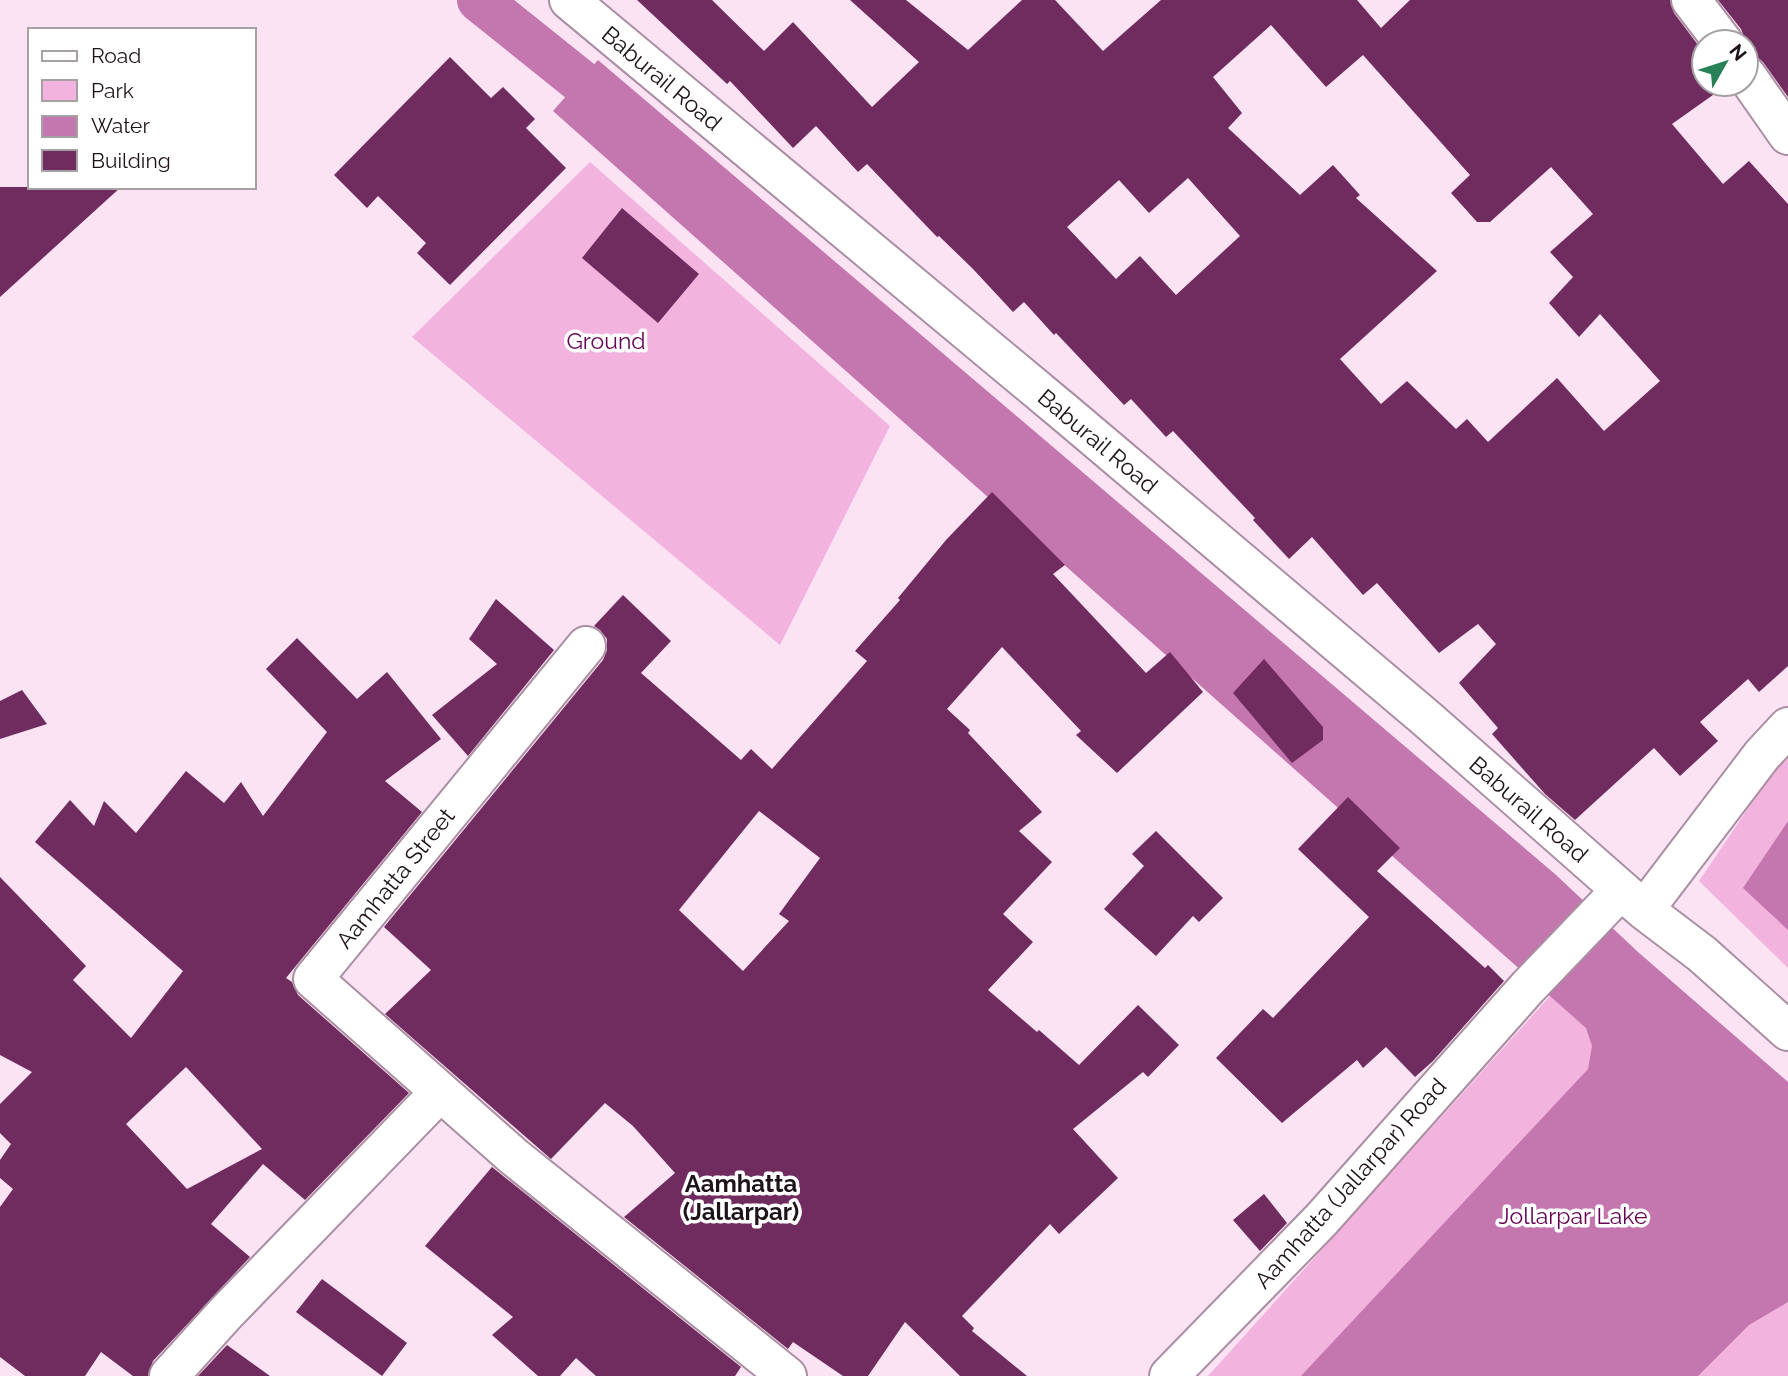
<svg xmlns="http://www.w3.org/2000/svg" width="1788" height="1376" font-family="Raleway,sans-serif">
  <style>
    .green { fill: #f2b4df }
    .water { fill: #c477ae }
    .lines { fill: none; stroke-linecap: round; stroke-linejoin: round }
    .canal { stroke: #c477ae; stroke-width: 44 }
    .building { fill: #702b5f; fill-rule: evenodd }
    .street-casing { stroke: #aa8ea1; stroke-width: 42 }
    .street { stroke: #fff; stroke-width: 38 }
    .labels { text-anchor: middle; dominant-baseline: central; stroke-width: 7; stroke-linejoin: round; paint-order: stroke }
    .street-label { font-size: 23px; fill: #1e131a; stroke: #fff }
    .park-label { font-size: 23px; fill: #660354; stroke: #fff }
    .neighbourhood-label { font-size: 24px; font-weight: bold; fill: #1e131a; stroke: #fff }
  </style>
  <rect width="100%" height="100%" fill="#fce3f3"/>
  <path class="green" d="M590,162L890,426L780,645L412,337Z
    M1788,749V968L1699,881Z
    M1559,986L1788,1193V1376H1208Z"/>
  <path class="water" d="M598,60L1555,874L1638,952L1788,1082V1302L1749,1325L1698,1376H1301L1588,1069L1592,1046L1586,1028L553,111Z
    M1788,821V930L1743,888Z"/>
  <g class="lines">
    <path class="canal" d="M479,0L580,81"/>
  </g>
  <path class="building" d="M637,0H712L764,51L793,22L872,107L919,62L850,0H906L968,50L1022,0H1055L1103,51L1161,0H1357L1381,28L1410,0H1670L1674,13L1704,53V84L1727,85L1672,124L1723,184L1749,161L1788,204V666L1759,692L1748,679L1700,722L1718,741L1680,776L1654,748L1575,820L1545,794L1492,734L1498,728L1459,683L1496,644L1478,624L1439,653L1377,583L1363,595L1312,537L1289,559L1253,520L1255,518L1173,431L1166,437L1131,399L1124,405L1056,333L1054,335L1024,302L1013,312L973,269L939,236L937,237L867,164L858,172L816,126L793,148L730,81L727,84ZM1271,25L1326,87L1363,55L1470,175L1451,193L1477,222H1490L1551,167L1593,214L1550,252L1573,277L1549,303L1579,337L1600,314L1660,381L1604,431L1557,378L1488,442L1467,419L1456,429L1407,381L1381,404L1340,359L1437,271L1356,198L1360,195L1333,165L1300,195L1228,128L1242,113L1213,77ZM1188,178L1240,236L1176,295L1140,256L1116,279L1067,227L1119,180L1149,213Z
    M1718,0H1788V97L1763,62L1756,56L1746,53V42L1741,29Z
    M450,57L491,98L503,87L535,119L526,128L566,168L450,285L417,253L426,243L378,196L367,208L334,175Z
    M0,187H121L0,297Z
    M622,208L699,274L658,323L582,258Z
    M992,492L1065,565L1053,574L1146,673L1170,652L1203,692L1117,773L1076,735L1081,731L1002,647L947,709L970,730L968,733L1042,812L1019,831L1052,862L1003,914L1033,942L988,990L1037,1032L1039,1030L1079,1065L1138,1005L1179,1045L1148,1077L1143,1072L1073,1129L1118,1178L1059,1234L1050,1224L962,1316L974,1328L972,1331L1027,1376H960L905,1322L868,1376H843L793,1342L788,1349L624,1217L675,1173L633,1126L605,1103L551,1159L385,1014L431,970L384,927L603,660L607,650V639L600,630L594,626L623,595L671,641L641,673L741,760L751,749L772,769L867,661L855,651L900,600L898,598L946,540ZM759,811L820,858L779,914L789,921L743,971L679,910Z
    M496,599L554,650L468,756L432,715L497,664L469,639Z
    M297,638L357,699L387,672L441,739L385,781L422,812L286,978L292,982L298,995L409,1093L305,1200L263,1164L211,1224L250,1257L153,1361L148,1376H133L101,1352L85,1376H25L0,1357V1207L13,1189L0,1178V1160L11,1144L0,1133V1104L32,1072L0,1055V877L86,966L73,980L131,1038L183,971L35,842L70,800L94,826L104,801L136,833L186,771L224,803L241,782L263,816L327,732L266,669ZM186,1067L262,1149L187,1189L126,1124Z
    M1264,659L1323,727V740L1292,763L1233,693Z
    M22,690L47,724L0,739V701Z
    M1348,797L1400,848L1377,871L1485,968L1488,965L1504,981L1433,1061L1415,1077L1386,1047L1363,1068L1357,1060L1282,1123L1216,1058L1263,1009L1273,1018L1369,917L1298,849Z
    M1156,831L1223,898L1199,922L1193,916L1156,956L1104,909L1144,866L1132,854Z
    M492,1167L741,1367L735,1376H596L576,1358L560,1376H538L492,1335L513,1317L425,1246Z
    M1264,1194L1287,1223L1260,1251L1233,1220Z
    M322,1279L407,1343L382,1376L296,1312Z
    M227,1345L270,1376H198Z"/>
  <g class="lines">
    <g class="street-casing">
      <path id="street" d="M569,0L1064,412L1427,719L1644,910L1702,954L1788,1031
        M1691,0L1723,42
        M1746,75L1788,135
        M586,646L313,979L513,1156L787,1376
        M1644,910L1762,755L1788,727
        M169,1376L225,1314L440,1092
        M1169,1376L1322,1219L1528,987L1621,890"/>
    </g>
    <use href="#street" class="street"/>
  </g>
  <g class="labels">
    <g class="street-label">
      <text transform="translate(662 78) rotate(40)">Baburail Road</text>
      <text transform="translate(1098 441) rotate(40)">Baburail Road</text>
      <text transform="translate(1529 809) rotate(41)">Baburail Road</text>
      <text transform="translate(395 878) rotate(-51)">Aamhatta Street</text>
      <text transform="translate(1350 1183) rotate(-48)">Aamhatta (Jallarpar) Road</text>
    </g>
    <g class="park-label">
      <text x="606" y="340">Ground</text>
      <text x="1573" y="1215">Jollarpar Lake</text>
    </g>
    <g class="neighbourhood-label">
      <text x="741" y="1183">Aamhatta<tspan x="741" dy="28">(Jallarpar)</tspan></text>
    </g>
  </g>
  <rect x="28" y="28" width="228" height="161" fill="#ffffff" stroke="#a5a1a3" stroke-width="2"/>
  <rect x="42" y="51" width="35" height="10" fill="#ffffff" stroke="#a5a1a3" stroke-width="2"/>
  <text x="91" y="63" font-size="21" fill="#1e131a">Road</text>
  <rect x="42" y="80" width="35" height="21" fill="#f2b4df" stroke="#a5a1a3" stroke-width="2"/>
  <text x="91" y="98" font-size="21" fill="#1e131a">Park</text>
  <rect x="42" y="116" width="35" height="21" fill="#c477ae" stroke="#a5a1a3" stroke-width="2"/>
  <text x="91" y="133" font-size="21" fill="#1e131a">Water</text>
  <rect x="42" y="150" width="35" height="21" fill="#702b5f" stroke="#a5a1a3" stroke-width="2"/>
  <text x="91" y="168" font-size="21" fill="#1e131a">Building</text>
  <g transform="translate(1725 63) rotate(51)"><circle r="33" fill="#ffffff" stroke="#a5a1a3" stroke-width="2"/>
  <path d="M0-5L12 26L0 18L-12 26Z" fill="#278056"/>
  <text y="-10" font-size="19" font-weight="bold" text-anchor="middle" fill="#1e131a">N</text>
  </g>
</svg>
